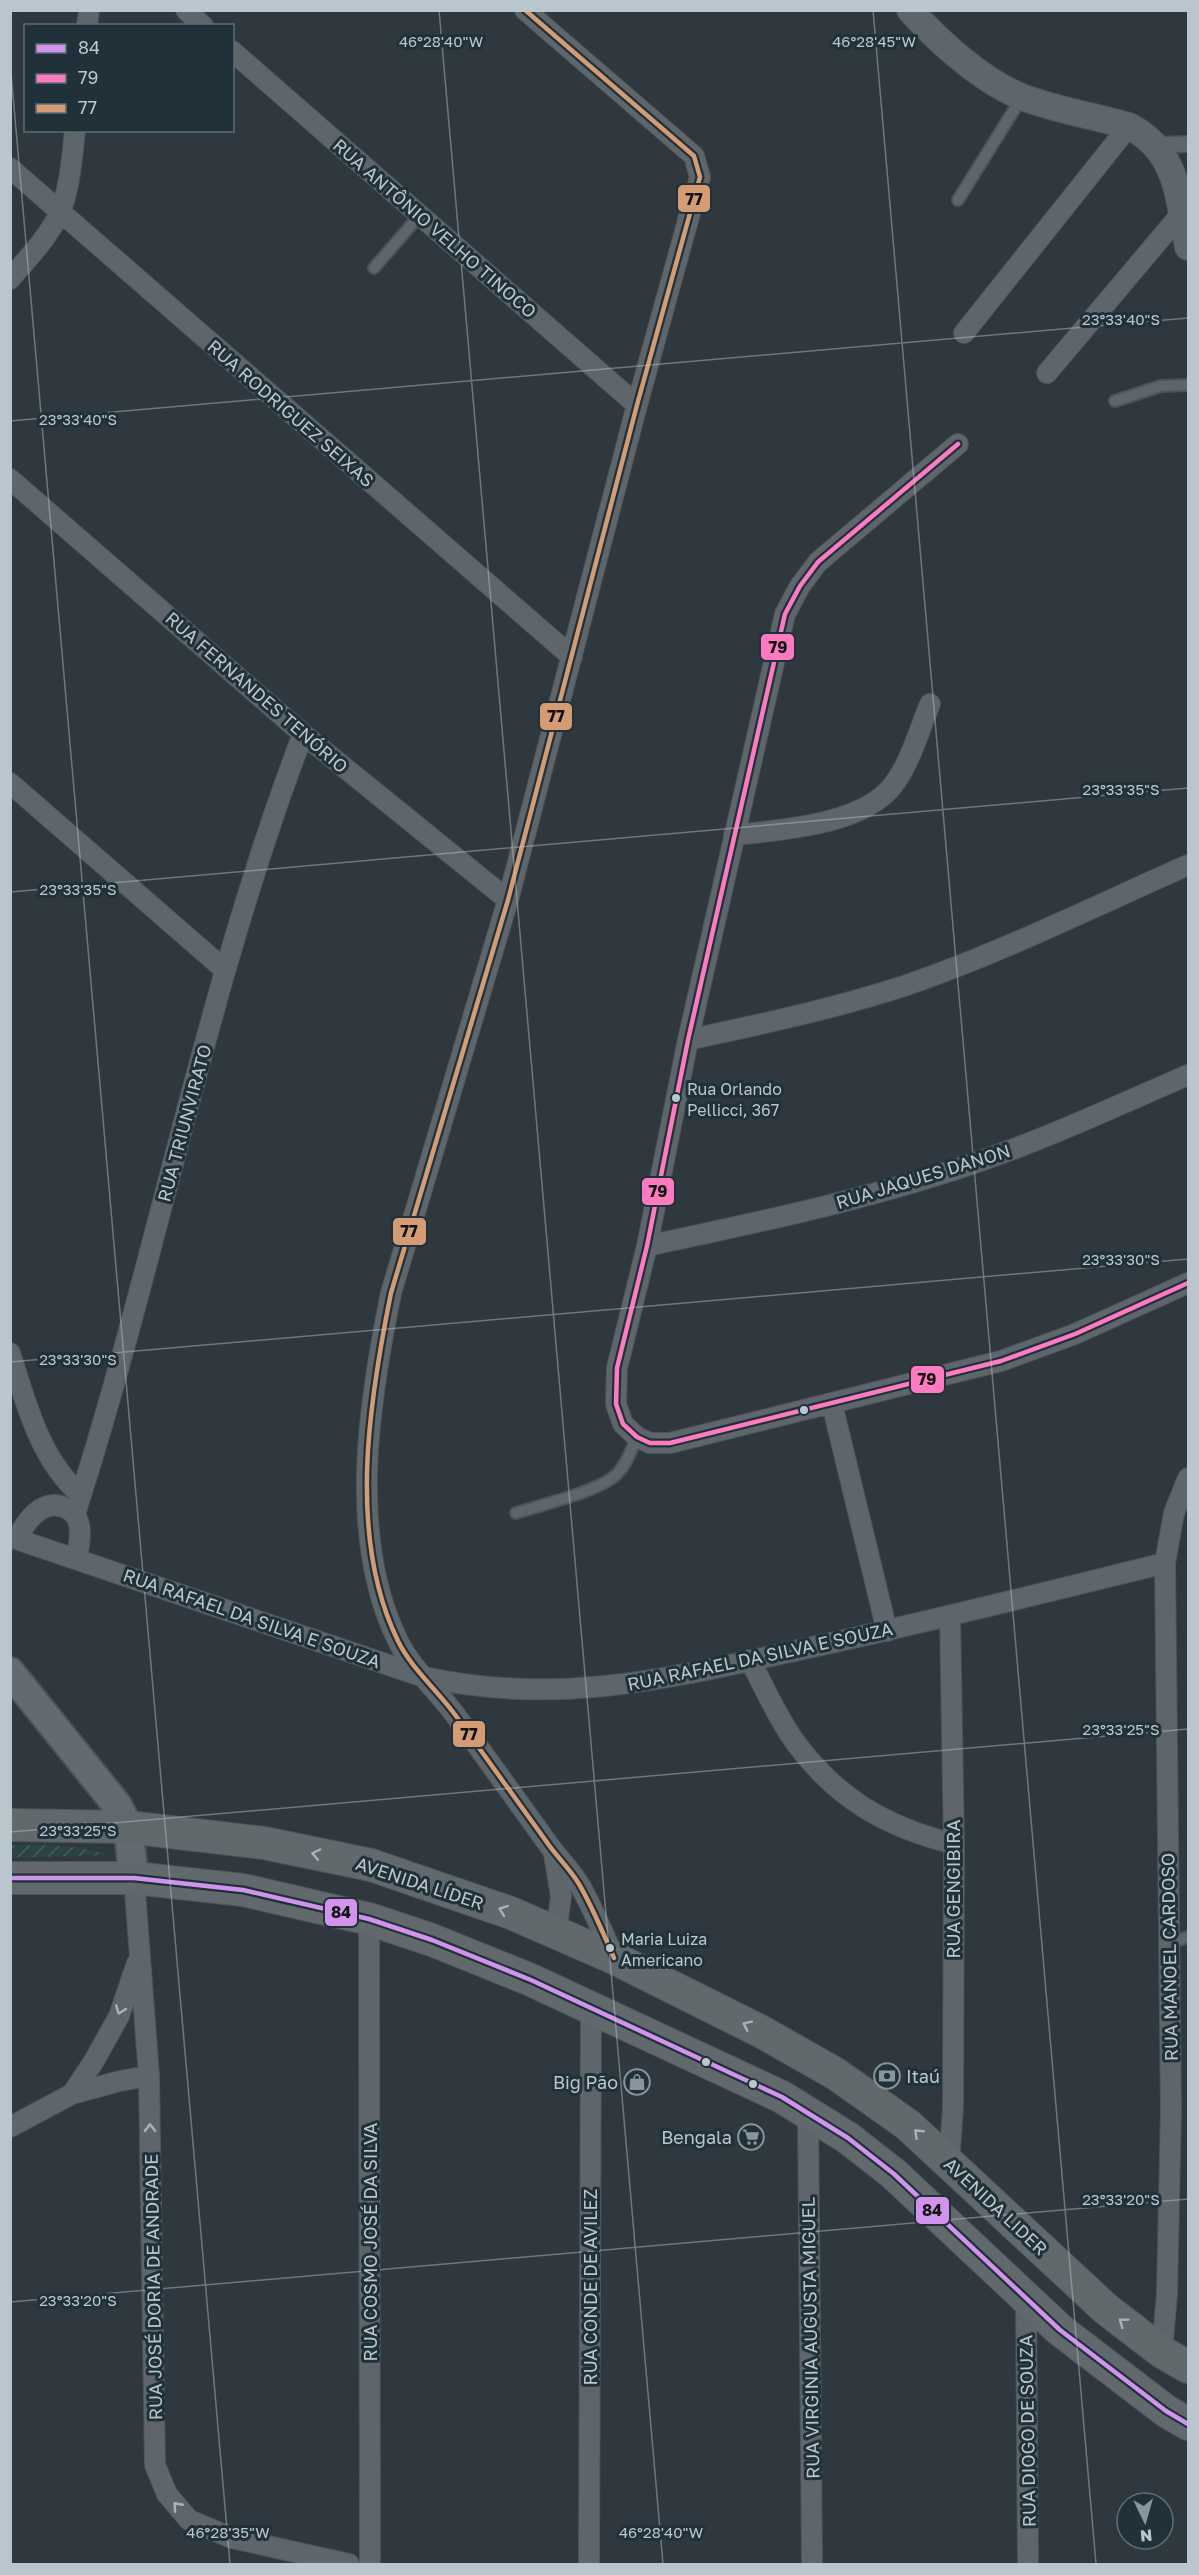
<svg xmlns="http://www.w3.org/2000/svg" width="1199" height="2575" font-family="'Golos Text',sans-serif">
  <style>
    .garden { fill: url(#garden-furrows) }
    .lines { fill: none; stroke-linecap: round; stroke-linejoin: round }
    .service-casing { stroke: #4c5458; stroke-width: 14 }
    .pedestrian-casing { stroke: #4c5458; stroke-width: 18 }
    .minor-casing { stroke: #4c5458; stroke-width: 22 }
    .tertiary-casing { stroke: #4c5458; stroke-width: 28 }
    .secondary-casing { stroke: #4c5458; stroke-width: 32 }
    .primary-casing { stroke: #4c555a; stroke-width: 34 }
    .service { stroke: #5f666b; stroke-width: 10 }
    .pedestrian { stroke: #5f666b; stroke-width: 15 }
    .minor { stroke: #5f666b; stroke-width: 20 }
    .tertiary { stroke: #5f666b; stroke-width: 26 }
    .secondary { stroke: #636a70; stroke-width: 28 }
    .primary { stroke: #61696d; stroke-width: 32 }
    .bus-1-casing { stroke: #20313a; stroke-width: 9 }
    .bus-2-casing { stroke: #20313a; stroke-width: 9 }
    .bus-3-casing { stroke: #20313a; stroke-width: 9 }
    .bus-1 { stroke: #d193ec; stroke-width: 4.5 }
    .bus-2 { stroke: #fe7ac1; stroke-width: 4.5 }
    .bus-3 { stroke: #d39c74; stroke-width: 4.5 }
    .oneway { stroke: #a8b3ba }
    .oneway2 { stroke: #a8b3b9 }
    .ticks { fill: none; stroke: #bac6cd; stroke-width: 1.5; stroke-opacity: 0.45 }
    .bus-dot { fill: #bac6cd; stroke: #20313a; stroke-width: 2 }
    .labels { text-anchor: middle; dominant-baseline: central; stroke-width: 6; stroke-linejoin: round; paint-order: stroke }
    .bus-label { font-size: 16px; fill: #bac6cd; stroke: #20313a; text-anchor: start }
    .street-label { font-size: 18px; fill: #bac6cd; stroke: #20313a }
    .poi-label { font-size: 18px; fill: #bac6cd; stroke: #20313a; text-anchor: end }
    .ticks-label { font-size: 15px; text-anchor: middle; fill: #bac6cd; stroke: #20313a; stroke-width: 6; stroke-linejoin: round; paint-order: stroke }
    .line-badge { stroke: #20313a; stroke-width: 2 }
    .pale-badge-label { font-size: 16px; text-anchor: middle; font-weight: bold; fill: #111 }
  </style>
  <defs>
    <pattern id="garden-furrows" width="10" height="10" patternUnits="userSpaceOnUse" patternTransform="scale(1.5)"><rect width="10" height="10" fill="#2a4441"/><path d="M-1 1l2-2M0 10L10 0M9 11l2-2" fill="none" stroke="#475e5b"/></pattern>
  </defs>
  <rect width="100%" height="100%" fill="#2e383e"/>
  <path class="garden" d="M10,1845C43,1845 77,1844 108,1855L11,1858Z"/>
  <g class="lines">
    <g class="service-casing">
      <path id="service" d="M958,200L1022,97
        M374,268L420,215
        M1115,401L1161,386L1188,385
        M516,1513C541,1505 600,1491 617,1474C627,1464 631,1450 637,1437
        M1169,1943L1188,1937"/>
    </g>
    <g class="pedestrian-casing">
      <path id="pedestrian" d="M1157,145L1188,144"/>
    </g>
    <g class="minor-casing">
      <path id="minor" d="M186,10L203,26
        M525,10L694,156L700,177L637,405L508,900L391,1293C369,1401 347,1537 398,1641C411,1668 438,1691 456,1716C486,1757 516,1800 546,1841C556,1856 570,1869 579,1884C593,1908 603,1933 614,1958
        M87,26L89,10
        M232,51L637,405
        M10,168L572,657
        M10,279C28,258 47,239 59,214C70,190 72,157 75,130
        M964,333L1129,126
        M1047,373L1181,214
        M958,444L818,562L800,586L785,614L688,1040L647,1246L617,1368L616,1404L623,1424L637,1437L650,1443H670L1001,1361L1075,1334L1188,1283
        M10,479L303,734L508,900
        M10,783L225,970
        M734,835C781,830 864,825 894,784C911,761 919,730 930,704
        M688,1040C761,1024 833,1009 904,986C1001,953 1095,906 1188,865
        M647,1246C756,1223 864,1200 969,1165C1044,1140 1116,1106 1188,1075
        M10,1353C26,1403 40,1460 81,1495
        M832,1404L887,1631
        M75,1514C158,1256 206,988 303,734
        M10,1537L424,1677C562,1707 674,1677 808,1648C928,1622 1047,1592 1165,1563
        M17,1539C26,1521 42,1497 66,1508C72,1511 76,1514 78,1521C82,1532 79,1546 77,1558
        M750,1660C764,1687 777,1717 795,1742C837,1799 886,1827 954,1844
        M554,1854L561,1896L556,1934
        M134,1878L149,2076L155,2465L167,2494L189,2520L232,2538L349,2564
        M369,1919L370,2564
        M72,2094L94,2061L119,2016L137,1963
        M808,2112L812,2564
        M10,2127L72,2094L120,2081L149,2076
        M949,2163L953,2107L954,1844L950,1616
        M1026,2298L1028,2564
        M1162,2352L1167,2293L1171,2110L1165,1563L1174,1513L1188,1478
        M589,2564L591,2009"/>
    </g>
    <g class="tertiary-casing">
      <path id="tertiary" d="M910,10C939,42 982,81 1022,97C1056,110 1094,116 1129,126C1179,152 1178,198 1188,247"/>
    </g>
    <g class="secondary-casing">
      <path id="secondary" d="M10,1672L117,1805L128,1827L134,1878"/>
    </g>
    <g class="primary-casing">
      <path id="primary" d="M10,1825L128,1827L264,1843L371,1865L511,1913L614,1958L762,2032L836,2074L908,2125L1106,2309L1162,2352L1188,2367
        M10,1878H134L243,1890L369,1919L432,1940L531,1980L782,2097L848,2138L894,2174L1060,2330L1166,2411L1188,2424"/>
    </g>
    <use href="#service" class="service"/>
    <use href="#pedestrian" class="pedestrian"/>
    <use href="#minor" class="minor"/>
    <use href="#tertiary" class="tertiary"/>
    <use href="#secondary" class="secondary"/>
    <use href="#primary" class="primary"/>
    <g class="bus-1-casing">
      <path id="bus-1" d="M10,1878H134L243,1890L369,1919L432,1940L531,1980L782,2097L848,2138L894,2174L1060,2330L1166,2411L1188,2424"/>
    </g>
    <g class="bus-2-casing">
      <path id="bus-2" d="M958,444L818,562L800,586L785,614L688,1040L647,1246L617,1368L616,1404L623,1424L637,1437L650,1443H670L1001,1361L1075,1334L1188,1283"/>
    </g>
    <g class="bus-3-casing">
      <path id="bus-3" d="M525,10L694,156L700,177L637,405L508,900L391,1293C369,1401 347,1537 398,1641C411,1668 438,1691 456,1716C486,1757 516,1800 546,1841C556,1856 570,1869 579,1884C593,1908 603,1933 614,1958"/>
    </g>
    <use href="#bus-1" class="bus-1"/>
    <use href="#bus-2" class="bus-2"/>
    <use href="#bus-3" class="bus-3"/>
  </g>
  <defs><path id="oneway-chevron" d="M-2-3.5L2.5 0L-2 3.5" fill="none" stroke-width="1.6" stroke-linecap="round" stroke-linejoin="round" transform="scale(1.5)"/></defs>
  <g class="oneway">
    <use href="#oneway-chevron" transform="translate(316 1854) rotate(-168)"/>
    <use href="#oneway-chevron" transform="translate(503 1910) rotate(-160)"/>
    <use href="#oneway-chevron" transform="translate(747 2025) rotate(-154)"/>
    <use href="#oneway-chevron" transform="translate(918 2133) rotate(-137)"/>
    <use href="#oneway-chevron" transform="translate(1123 2322) rotate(-143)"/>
  </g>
  <g class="oneway2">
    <use href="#oneway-chevron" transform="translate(120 2010) rotate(111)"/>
    <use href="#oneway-chevron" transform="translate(150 2128) rotate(-91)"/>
    <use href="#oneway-chevron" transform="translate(177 2506) rotate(-132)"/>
  </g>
  <path class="ticks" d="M439,10L663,2564M873,10L1096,2564M10,61L230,2564M10,421L1188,318M10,892L1188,788M10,1362L1188,1259M10,1832L1188,1729M10,2302L1188,2199"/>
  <defs>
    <g id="bank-ring" transform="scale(1.35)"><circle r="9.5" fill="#20313a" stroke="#89949b" stroke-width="1.5"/><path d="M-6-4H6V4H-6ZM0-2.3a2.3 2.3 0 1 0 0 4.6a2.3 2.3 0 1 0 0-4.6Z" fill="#89949b"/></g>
    <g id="shop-ring" transform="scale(1.35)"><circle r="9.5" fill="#20313a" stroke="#89949b" stroke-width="1.5"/><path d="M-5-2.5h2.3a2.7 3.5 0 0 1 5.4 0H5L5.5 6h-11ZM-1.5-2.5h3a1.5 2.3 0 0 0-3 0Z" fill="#89949b"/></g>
    <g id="supermarket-ring" transform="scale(1.35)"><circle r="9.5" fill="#20313a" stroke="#89949b" stroke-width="1.5"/><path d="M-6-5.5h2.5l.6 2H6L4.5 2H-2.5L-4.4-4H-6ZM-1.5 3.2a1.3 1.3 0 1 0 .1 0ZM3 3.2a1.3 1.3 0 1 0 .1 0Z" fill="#89949b"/></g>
  </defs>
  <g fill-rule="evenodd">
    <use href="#bank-ring" x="887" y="2076"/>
    <use href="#shop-ring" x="637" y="2082"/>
    <use href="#supermarket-ring" x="751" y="2137"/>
  </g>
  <g class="bus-dot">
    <circle cx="676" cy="1098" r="5"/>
    <circle cx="804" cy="1410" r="5"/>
    <circle cx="610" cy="1948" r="5"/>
    <circle cx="706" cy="2062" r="5"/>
    <circle cx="753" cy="2084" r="5"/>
  </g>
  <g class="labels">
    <g class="bus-label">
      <text x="687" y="1089">Rua Orlando<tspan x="687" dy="21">Pellicci, 367</tspan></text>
      <text x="621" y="1939">Maria Luiza<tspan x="621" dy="21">Americano</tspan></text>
    </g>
    <g class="street-label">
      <text transform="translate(435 228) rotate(41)">RUA ANTÔNIO VELHO TINOCO</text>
      <text transform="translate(291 413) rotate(41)">RUA RODRIGUEZ SEIXAS</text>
      <text transform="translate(257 692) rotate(41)">RUA FERNANDES TENÓRIO</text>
      <text transform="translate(184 1123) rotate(-75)">RUA TRIUNVIRATO</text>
      <text transform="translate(923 1176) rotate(-17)">RUA JAQUES DANON</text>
      <text transform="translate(252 1618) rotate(19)">RUA RAFAEL DA SILVA E SOUZA</text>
      <text transform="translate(760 1656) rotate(-12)">RUA RAFAEL DA SILVA E SOUZA</text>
      <text transform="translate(420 1883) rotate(18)">AVENIDA LÍDER</text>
      <text transform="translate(953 1889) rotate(-90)">RUA GENGIBIRA</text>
      <text transform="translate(1169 1957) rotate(-91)">RUA MANOEL CARDOSO</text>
      <text transform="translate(996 2206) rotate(43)">AVENIDA LIDER</text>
      <text transform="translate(370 2242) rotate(-90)">RUA COSMO JOSÉ DA SILVA</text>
      <text transform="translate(153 2287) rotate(-91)">RUA JOSÉ DORIA DE ANDRADE</text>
      <text transform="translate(590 2287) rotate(-90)">RUA CONDE DE AVILEZ</text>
      <text transform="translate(810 2338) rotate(-91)">RUA VIRGINIA AUGUSTA MIGUEL</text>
      <text transform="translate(1027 2431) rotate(-91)">RUA DIOGO DE SOUZA</text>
    </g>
    <g class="poi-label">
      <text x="906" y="2076" text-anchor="start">Itaú</text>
      <text x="618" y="2082">Big Pão</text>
      <text x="732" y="2137">Bengala</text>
    </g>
  </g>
  <g class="ticks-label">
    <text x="441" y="47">46°28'40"W</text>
    <text x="874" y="47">46°28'45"W</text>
    <text x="1121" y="325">23°33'40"S</text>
    <text x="78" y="425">23°33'40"S</text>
    <text x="1121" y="795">23°33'35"S</text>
    <text x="78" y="895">23°33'35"S</text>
    <text x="1121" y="1265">23°33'30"S</text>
    <text x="78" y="1365">23°33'30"S</text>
    <text x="1121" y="1735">23°33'25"S</text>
    <text x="78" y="1836">23°33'25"S</text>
    <text x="1121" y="2205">23°33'20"S</text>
    <text x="78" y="2306">23°33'20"S</text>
    <text x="228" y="2538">46°28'35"W</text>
    <text x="661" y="2538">46°28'40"W</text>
  </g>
  <g class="line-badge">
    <rect x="677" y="184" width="34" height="29" rx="6" fill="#d39c74"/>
    <rect x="760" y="633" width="35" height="28" rx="6" fill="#fe7ac1"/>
    <rect x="539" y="702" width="34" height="29" rx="6" fill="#d39c74"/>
    <rect x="641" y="1177" width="34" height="29" rx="6" fill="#fe7ac1"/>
    <rect x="392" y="1217" width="35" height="29" rx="6" fill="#d39c74"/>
    <rect x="910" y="1365" width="35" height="29" rx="6" fill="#fe7ac1"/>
    <rect x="452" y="1720" width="34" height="28" rx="6" fill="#d39c74"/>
    <rect x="324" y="1898" width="34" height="29" rx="6" fill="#d193ec"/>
    <rect x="915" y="2196" width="35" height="29" rx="6" fill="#d193ec"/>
  </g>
  <g class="pale-badge-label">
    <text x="694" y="205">77</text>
    <text x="778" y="653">79</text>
    <text x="556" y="722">77</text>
    <text x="658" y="1197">79</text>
    <text x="409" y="1237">77</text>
    <text x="927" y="1385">79</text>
    <text x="469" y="1740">77</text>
    <text x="341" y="1918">84</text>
    <text x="932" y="2216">84</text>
  </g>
  <rect width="1199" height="2575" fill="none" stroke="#bac6cd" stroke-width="24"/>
  <rect x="24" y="24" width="210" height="108" fill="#20313a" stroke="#5e6d75" stroke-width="1.5"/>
  <rect x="36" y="44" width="30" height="9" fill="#d193ec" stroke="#5e6d75" stroke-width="1.5"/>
  <text x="78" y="54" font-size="18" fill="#bac6cd">84</text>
  <rect x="36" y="74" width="30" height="9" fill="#fe7ac1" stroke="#5e6d75" stroke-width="1.5"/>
  <text x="78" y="84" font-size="18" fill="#bac6cd">79</text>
  <rect x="36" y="104" width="30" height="9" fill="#d39c74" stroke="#5e6d75" stroke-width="1.5"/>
  <text x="78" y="114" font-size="18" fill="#bac6cd">77</text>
  <g transform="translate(1145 2521) rotate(175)"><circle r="28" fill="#20313a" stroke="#5e6d75" stroke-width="1.5"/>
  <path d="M0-4.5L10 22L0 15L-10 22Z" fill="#89949b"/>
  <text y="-9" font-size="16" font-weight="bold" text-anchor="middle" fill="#bac6cd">N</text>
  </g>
</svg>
